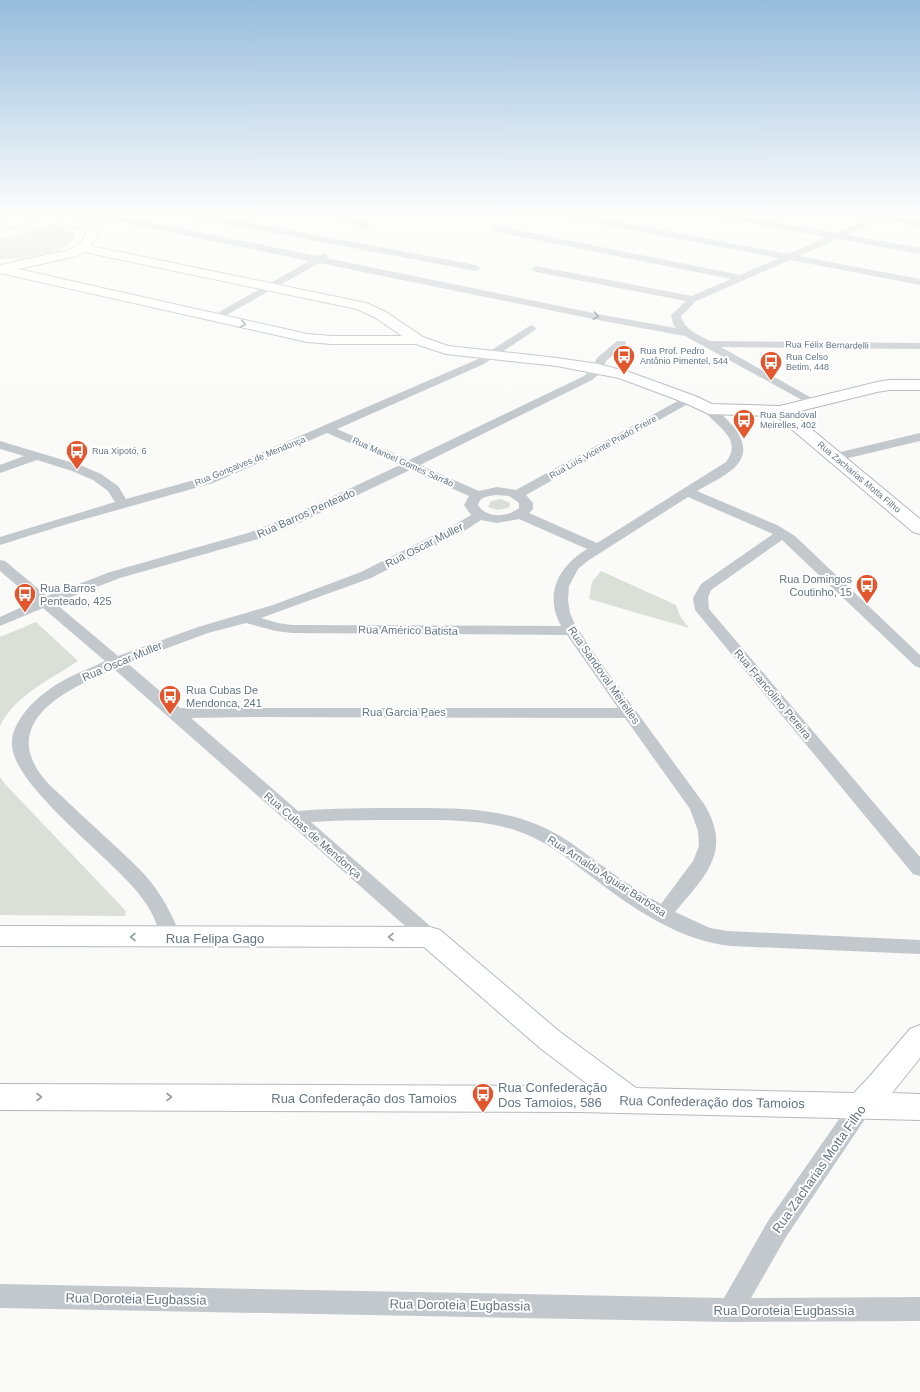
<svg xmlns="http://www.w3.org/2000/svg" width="920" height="1392" font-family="Arial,sans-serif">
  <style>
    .green { fill: #dadfd7 }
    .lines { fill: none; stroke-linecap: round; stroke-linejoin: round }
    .secondary-casing { stroke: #b3babf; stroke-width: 2 }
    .primary-casing { stroke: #b5babe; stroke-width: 2 }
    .street { fill: #c3c8cc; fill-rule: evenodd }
    .secondary { fill: #fff; fill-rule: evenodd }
    .primary { fill: #fff; fill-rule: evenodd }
    .oneway { stroke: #6a7a87 }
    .oneway2 { stroke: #939fa8 }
    .labels { text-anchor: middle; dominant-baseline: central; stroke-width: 4; stroke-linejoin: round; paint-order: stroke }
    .far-street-label { font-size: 9px; fill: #657683; stroke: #fff }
    .far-poi-label { font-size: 9px; fill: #657683; stroke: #fff; text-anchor: start }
    .street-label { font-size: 11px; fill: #657683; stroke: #fff }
    .poi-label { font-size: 11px; fill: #657683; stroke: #fff; text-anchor: start }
    .near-street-label { font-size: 13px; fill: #657683; stroke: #fff }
    .near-poi-label { font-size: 13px; fill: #657683; stroke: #fff; text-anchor: start }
  </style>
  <rect width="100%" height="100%" fill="#fafaf8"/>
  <path class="green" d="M53,226C62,226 69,227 74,234L73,240C58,257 21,259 0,259V242Z
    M501,499L510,503V506L508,508L498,510L488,507L491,501Z
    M601,571L676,605L680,616L689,628L589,599L592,582Z
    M36,622L78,661C50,680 16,694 0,726V637Z
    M0,777L5,784L124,909L126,912L125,916L0,915Z"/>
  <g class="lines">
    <g class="secondary-casing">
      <path id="secondary" d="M55,213H72L74,215L72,218L91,224L98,233L91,246L366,303L386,312L423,337L448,346L557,358L598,364L629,372L695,396L712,404L780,406L877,382L889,380H920V390H889L877,392L792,413L920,519V534L913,532L776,416L709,414L683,402L619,378L557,366L446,354L416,344H332L307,342L0,273V265L69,250L81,243L86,233L83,230L59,222L0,240V232L48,217L49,214ZM84,252L357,309L376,318L402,336H332L307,334L18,269L77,256Z
        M0,926L430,927L440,930L560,1032L636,1088L854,1093L870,1076L910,1029L920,1025V1058L892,1093L920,1094V1120L578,1112L0,1110V1084L590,1086L540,1048L424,947L0,946Z"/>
    </g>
    <g class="primary-casing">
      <path id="primary" d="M0,213H11L4,223L0,224Z"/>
    </g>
    <path class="street" d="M87,213H103L317,256L324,253L329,256L326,258L603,315L676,328L673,324L671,315L686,301L536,272L531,269L536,266L692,296L731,279L497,232L493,229L497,226L740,275L779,258L559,216L555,213H572L788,254L827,237L711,216L707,213H725L836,233L871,218L857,215L856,213H893L890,216L920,221V227L881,219L846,235L920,248V254L838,239L799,256L920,279V285L790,260L696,301L681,316C684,330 699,335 710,341L920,343V349L721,347L817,401L819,403L817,405L813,406L685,336L603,321L319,263L216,321L212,320L211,318L212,316L309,261L91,216Z
      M179,213H197L476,265L481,268L476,271L183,216Z
      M326,213C341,213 360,215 370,227L366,230L349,221L327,215Z
      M531,325L536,328L535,330L484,364L337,429L409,460L584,376L592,369L597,358L617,341H625L626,343L625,345L606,361L601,373L592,380L420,465L479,491L497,487L516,490L685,397H693L695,399L693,401L526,495L533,503V509L529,513L597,543L726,462C744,438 715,426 703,409L705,407H713C730,421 758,446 734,468C724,477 709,484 697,491L777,525L795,536L920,655V668L915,666L782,540L711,590L708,598L709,609L920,857V876L913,874L695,610L693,598L701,584L773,534L688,497L589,560L578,569L569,586L568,600L570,613L575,625L598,659L704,804C733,851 705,876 675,912L710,928L728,931L920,940V954L731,946C680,941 632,908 592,877C573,863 554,847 532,837C492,818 447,820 404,820C373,820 342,820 311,822L437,932L440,937L437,942L430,944L423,942L288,822L286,821L283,818L114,669C86,682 39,700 30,733C25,750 35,769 46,781C53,789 62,796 70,804C95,828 121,850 145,875C162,894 172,915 182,938L179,943L172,945L165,943C159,933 156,920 150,910C145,902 139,893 132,886C105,854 13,784 12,745C11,721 35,699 54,686C69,676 89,669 105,661L43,608L0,626V617L35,601L0,571V560L5,561L47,596L110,572L248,533L289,517L400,465L327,433L213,483L64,525L0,545V537L115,502L108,491L93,480L72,471L37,460L0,473V465L24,456L0,449V441L80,465L101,474L118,486L126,499L205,477L476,360ZM410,470L469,496L464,505L471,515L456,524L361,572L273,605L198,627L118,656L55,603L120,578L258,539L299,523ZM497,495L509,496L519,503V508C508,517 487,519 478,505C480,496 489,496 497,495ZM519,519L587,549C558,567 544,594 561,626L292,625L278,623L261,618L371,578L466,530L481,520L497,523ZM246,623L276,631L292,633L567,635L618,708H180L127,663L208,633ZM252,717L625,718L690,809L698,831L699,846L693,861L661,904C642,893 624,882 607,869C587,855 568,839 547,829C503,807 452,808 404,808C368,808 333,808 298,811L191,718Z
      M920,433V441L836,461L832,460L830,457L832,454Z
      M861,1097L869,1099L872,1106L869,1113L786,1237L751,1298L920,1297V1321L731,1322L0,1308V1284L724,1298L768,1221L853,1099Z"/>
    <use href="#secondary" class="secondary"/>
    <use href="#primary" class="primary"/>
  </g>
  <defs><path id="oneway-chevron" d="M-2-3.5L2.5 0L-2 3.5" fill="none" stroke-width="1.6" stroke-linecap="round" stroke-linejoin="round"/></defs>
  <use class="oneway" href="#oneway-chevron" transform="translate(596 316) rotate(11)"/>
  <g class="oneway2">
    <use href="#oneway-chevron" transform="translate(243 324) rotate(13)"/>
    <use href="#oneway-chevron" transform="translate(133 937) rotate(-180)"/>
    <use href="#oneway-chevron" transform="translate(391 937) rotate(-180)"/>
    <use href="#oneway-chevron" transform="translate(39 1097)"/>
    <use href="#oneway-chevron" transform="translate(169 1097)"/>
  </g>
  <linearGradient id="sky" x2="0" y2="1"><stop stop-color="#96bcdc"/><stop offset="0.52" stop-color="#fdfdfc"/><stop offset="1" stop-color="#fdfdfc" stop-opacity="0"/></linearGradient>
  <rect width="920" height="408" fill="url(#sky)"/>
  <defs>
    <g id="bus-pin" transform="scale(1.15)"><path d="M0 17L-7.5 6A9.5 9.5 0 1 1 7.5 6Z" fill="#e4572e" stroke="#fff"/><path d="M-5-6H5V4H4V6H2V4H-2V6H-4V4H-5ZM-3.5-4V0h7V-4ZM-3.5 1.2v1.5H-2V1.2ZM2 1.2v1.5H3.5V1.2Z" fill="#fff"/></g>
  </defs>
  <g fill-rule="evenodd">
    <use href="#bus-pin" x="624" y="356"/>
    <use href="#bus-pin" x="771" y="362"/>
    <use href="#bus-pin" x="744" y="420"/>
    <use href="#bus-pin" x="77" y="451"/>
    <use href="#bus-pin" x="867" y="585"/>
    <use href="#bus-pin" x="25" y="594"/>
    <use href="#bus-pin" x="170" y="696"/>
    <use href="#bus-pin" x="483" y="1094"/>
  </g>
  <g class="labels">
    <g class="far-street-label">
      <text transform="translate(827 345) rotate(1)">Rua Félix Bernardelli</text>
      <text transform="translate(603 447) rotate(-29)">Rua Luís Vicente Prado Freire</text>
      <text transform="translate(250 461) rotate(-22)">Rua Gonçalves de Mendonça</text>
      <text transform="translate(403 462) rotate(24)">Rua Manoel Gomes Sarrão</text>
      <text transform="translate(859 477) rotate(40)">Rua Zacharias Motta Filho</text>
    </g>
    <g class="far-poi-label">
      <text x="640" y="351">Rua Prof. Pedro<tspan x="640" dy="10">Antônio Pimentel, 544</tspan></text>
      <text x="786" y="357">Rua Celso<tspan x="786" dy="10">Betim, 448</tspan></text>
      <text x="760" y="415">Rua Sandoval<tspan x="760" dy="10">Meirelles, 402</tspan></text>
      <text x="92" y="451">Rua Xipotó, 6</text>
    </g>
    <g class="street-label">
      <text transform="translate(306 513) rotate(-24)">Rua Barros Penteado</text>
      <text transform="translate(424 545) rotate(-27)">Rua Oscar Muller</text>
      <text transform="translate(408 630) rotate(1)">Rua Américo Batista</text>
      <text transform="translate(122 661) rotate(-23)">Rua Oscar Muller</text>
      <text transform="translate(604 675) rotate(55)">Rua Sandoval Meirelles</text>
      <text transform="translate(773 694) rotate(50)">Rua Francolino Pereira</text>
      <text x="404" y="712">Rua Garcia Paes</text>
      <text transform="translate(313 835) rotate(41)">Rua Cubas de Mendonça</text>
      <text transform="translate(607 876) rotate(33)">Rua Arnaldo Aguiar Barbosa</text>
    </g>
    <g class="poi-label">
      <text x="852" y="579" text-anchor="end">Rua Domingos<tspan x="852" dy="13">Coutinho, 15</tspan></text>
      <text x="40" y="588">Rua Barros<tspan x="40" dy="13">Penteado, 425</tspan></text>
      <text x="186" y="690">Rua Cubas De<tspan x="186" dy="13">Mendonca, 241</tspan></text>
    </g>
    <g class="near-street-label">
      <text x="215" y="938">Rua Felipa Gago</text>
      <text x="364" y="1098">Rua Confederação dos Tamoios</text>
      <text transform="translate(712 1102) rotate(1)">Rua Confederação dos Tamoios</text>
      <text transform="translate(819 1169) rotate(-55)">Rua Zacharias Motta Filho</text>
      <text transform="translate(136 1299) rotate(1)">Rua Doroteia Eugbassia</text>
      <text transform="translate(460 1305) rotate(1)">Rua Doroteia Eugbassia</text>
      <text x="784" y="1310">Rua Doroteia Eugbassia</text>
    </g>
    <g class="near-poi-label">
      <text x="498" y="1087">Rua Confederação<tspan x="498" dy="15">Dos Tamoios, 586</tspan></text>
    </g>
  </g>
</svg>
